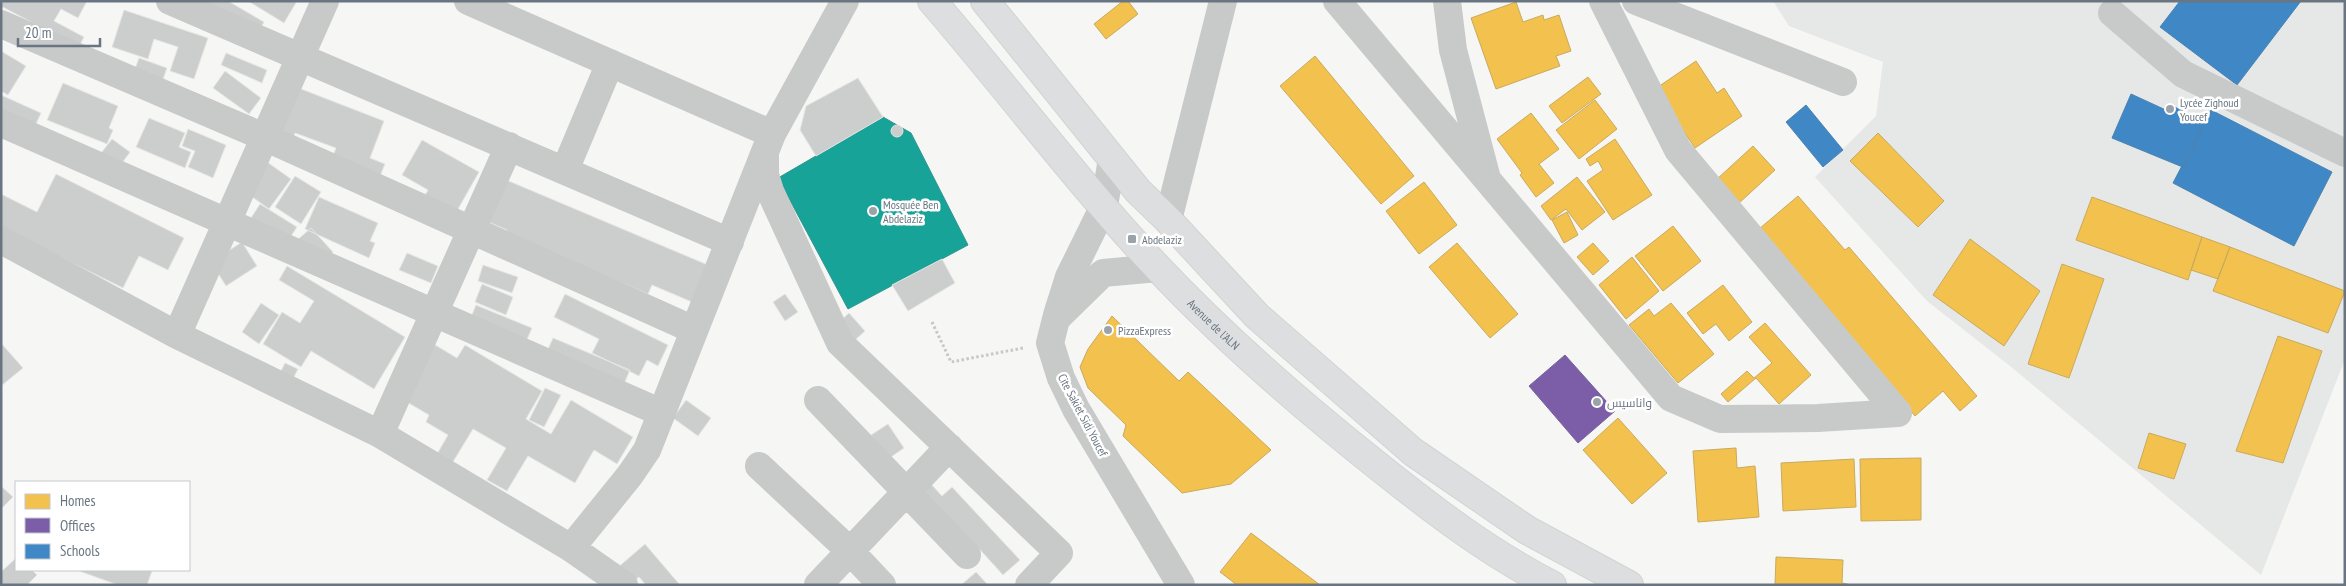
<svg xmlns="http://www.w3.org/2000/svg" width="2346" height="586" font-family="'PT Sans Narrow',Cairo,sans-serif">
  <style>
    .built { fill: #e6e7e7 }
    .homes { fill: #f2c14e; stroke: #c9aa5e }
    .offices { fill: #7b5ea7; stroke: #76659c }
    .schools { fill: #3f88c5; stroke: #4c83b1 }
    .public { fill: #17a398; stroke: #309691 }
    .building { fill: #cccece; stroke: #e6e6e4 }
    .lines { fill: none; stroke-linecap: round; stroke-linejoin: round }
    .primary-casing { stroke: #d2d3d3; stroke-width: 30 }
    .path { stroke: #c6c7c8; stroke-width: 3; stroke-dasharray: 2.5 2.5; stroke-linecap: butt }
    .minor { stroke: #c8caca; stroke-width: 28 }
    .primary { stroke: #dddedf; stroke-width: 28 }
    .poi-dot { fill: #9aa3aa; stroke: #fff; stroke-width: 2 }
    .labels { text-anchor: middle; dominant-baseline: central; stroke-width: 5; stroke-linejoin: round; paint-order: stroke }
    .poi-label { font-size: 12px; fill: #697682; stroke: #fff; text-anchor: start }
    .street-label { font-size: 12px; fill: #697682; stroke: #fff }
  </style>
  <rect width="100%" height="100%" fill="#f6f6f5"/>
  <path class="built" d="M1773,1H2345V359L2261,575L2010,366L1927,301L1815,177L1876,116L1883,62L1789,26Z"/>
  <path class="homes" d="M1123,1H1128L1138,14L1106,39L1094,24Z
    M1516,2L1523,22L1543,15L1544,20L1559,15L1571,51L1556,56L1560,66L1496,89L1471,18Z
    M1315,56L1414,176L1381,204L1280,86Z
    M1696,61L1717,93L1724,88L1742,116L1695,148L1655,89Z
    M1588,77L1601,94L1562,123L1549,106Z
    M1595,100L1617,129L1579,159L1556,130Z
    M1531,113L1559,149L1539,164L1554,183L1536,197L1520,175L1522,173L1497,139Z
    M1878,133L1944,201L1918,227L1850,161Z
    M1615,139L1652,195L1613,220L1587,181L1603,170L1598,161L1590,166L1586,159Z
    M1753,146L1775,170L1738,204L1716,180Z
    M1577,177L1605,212L1582,230L1566,209L1551,220L1541,206Z
    M1424,182L1457,225L1419,254L1386,211Z
    M1798,196L1845,250L1849,247L1977,396L1960,411L1943,391L1915,416L1800,282L1759,229Z
    M2092,197L2202,237L2188,280L2076,240Z
    M1567,212L1578,235L1564,243L1552,220Z
    M1673,226L1701,261L1663,291L1635,256Z
    M2202,237L2230,247L2218,279L2191,270Z
    M1970,239L2040,291L2004,346L1933,295Z
    M1457,243L1518,314L1490,338L1429,267Z
    M1593,243L1609,261L1593,275L1577,257Z
    M2230,247L2345,291L2328,333L2213,291Z
    M1632,257L1659,291L1626,319L1599,285Z
    M2062,264L2104,279L2069,378L2028,364Z
    M1723,285L1752,322L1729,341L1716,324L1703,334L1687,313Z
    M1671,303L1714,354L1678,383L1629,325L1649,309L1654,316Z
    M1112,316L1179,381L1188,372L1271,450L1231,484L1182,493L1123,436L1126,425L1088,388L1080,367L1088,349Z
    M1765,323L1811,375L1779,404L1756,378L1728,402L1721,394L1747,371L1754,378L1772,363L1749,337Z
    M2278,336L2322,351L2283,463L2236,451Z
    M1618,418L1667,473L1632,504L1583,450Z
    M2149,433L2186,444L2174,479L2138,468Z
    M1736,448L1737,468L1755,466L1759,517L1698,522L1693,451Z
    M1921,458V520L1861,521L1860,459Z
    M1854,459L1856,507L1783,511L1781,463Z
    M1251,533L1320,585H1237L1220,572Z
    M1776,557L1843,560L1842,583L1852,585H1775Z"/>
  <path class="offices" d="M1565,355L1615,411L1578,443L1529,386Z"/>
  <path class="schools" d="M2180,1H2301L2237,85L2160,27Z
    M2131,94L2168,111L2170,105L2205,121L2185,168L2112,138Z
    M1806,105L1843,150L1823,167L1786,122Z
    M2211,110L2332,172L2294,246L2173,183Z"/>
  <path class="public" d="M883,117L911,133L968,245L848,309L778,178Z"/>
  <path class="building" d="M1,1H87L78,18L61,9L54,21L84,37L72,60L48,31L1,6Z
    M199,1H228L264,22L249,49Z
    M248,1H297L284,23Z
    M124,10L208,38L194,79L170,71L178,47L154,39L148,59L112,47Z
    M1,51L26,66L8,95L1,91Z
    M226,53L267,70L262,83L221,65Z
    M139,58L167,68L156,100L127,90Z
    M225,71L261,98L249,114L213,88Z
    M858,78L883,117L816,156L800,130L806,106Z
    M283,82L384,121L370,158L385,164L376,186L328,168L336,148L295,133L289,147L262,137Z
    M63,83L118,106L109,128L113,130L107,144L47,120Z
    M1,95L41,113L27,144L1,132Z
    M149,118L185,133L179,147L191,152L185,168L136,147Z
    M891 131a6 6 0 1 1 12 0a6 6 0 1 1-12 0Z
    M188,129L226,145L213,178L188,167L195,151L182,146Z
    M112,139L130,152L117,170L98,157Z
    M422,140L479,172L445,232L414,214L428,190L402,175Z
    M256,154L291,179L269,209L234,184Z
    M56,174L184,238L168,270L139,256L123,288L1,228V194L37,212Z
    M295,176L321,192L301,224L275,207Z
    M497,176L708,265L692,302L652,285L648,294L568,260L497,253L507,230L479,218Z
    M319,197L378,223L370,241L375,243L369,258L305,229Z
    M260,204L297,227L282,250L245,227Z
    M311,228L333,252L317,266L296,241Z
    M242,242L257,266L226,286L211,262Z
    M407,253L438,266L431,283L399,270Z
    M942,259L955,283L908,311L892,285Z
    M483,265L518,277L512,293L478,281Z
    M287,266L405,337L374,389L311,351L301,367L263,344L282,312L300,323L314,301L279,280Z
    M482,284L513,297L506,315L475,302Z
    M565,294L668,345L658,366L647,360L639,376L592,353L599,339L554,317Z
    M785,294L798,312L785,321L773,302Z
    M261,303L279,315L259,344L242,332Z
    M476,305L532,328L518,360L463,336Z
    M849,313L865,331L854,341L838,323Z
    M553,338L630,370L616,403L544,358Z
    M427,340L457,358L465,345L542,391L526,419L551,434L571,400L633,437L617,464L594,450L575,483L528,456L507,491L487,480L506,448L473,429L448,470L433,461L448,435L426,422L429,415L395,395Z
    M1,343L23,368L1,386Z
    M285,363L298,369L291,383L278,377Z
    M545,388L561,395L544,427L529,420Z
    M686,400L711,418L698,436L673,418Z
    M888,424L904,448L888,459L871,435Z
    M931,484L942,496L952,487L1020,560L1003,575L974,543L916,499Z
    M1,486L13,497L1,509Z
    M645,544L680,585H646L639,577L629,585L616,569Z
    M16,558V570H32L37,575L27,585H1V572Z
    M80,570H148L152,571L147,585H118L79,571Z
    M976,572L988,585H961Z"/>
  <g class="lines">
    <g class="primary-casing">
      <g id="primary">
        <path id="s1" d="M932,1C1008,89 1078,183 1157,267C1225,339 1301,405 1378,466C1433,510 1489,553 1552,585"/>
        <path d="M985,1L1138,191L1168,220L1257,316L1413,452L1527,530L1629,585"/>
      </g>
    </g>
    <path class="path" d="M932,322L951,362L1023,348"/>
    <path class="minor" d="M170,1L730,242
      M468,1L772,134
      M1337,1L1671,398L1720,419L1818,418L1898,413
      M1447,1L1453,50L1486,175
      M1603,1L1678,150L1898,413
      M1636,1L1843,82
      M2112,13L2183,74L2345,153
      M1,24L264,137L694,330
      M1,123L662,413
      M765,155V175L770,191L840,343L1059,553L1029,585
      M565,170L610,63
      M1168,220L1223,1
      M1,240L177,335L380,434L571,548L624,585
      M1158,268L1103,273L1056,319L1050,343L1061,378L1076,409L1181,585
      M1057,315L1069,277L1104,206L1112,159
      M177,335L325,1
      M818,400L967,555
      M380,434L509,146
      M759,466L850,551L882,585
      M571,548L630,475L647,450L772,134L845,1
      M818,585L949,447"/>
    <use href="#primary" class="primary"/>
  </g>
  <g class="poi-dot">
    <circle cx="2170" cy="109" r="5"/>
    <circle cx="873" cy="211" r="5"/>
    <rect x="1127" y="234" width="10" height="10" rx="2.5"/>
    <circle cx="1108" cy="330" r="5"/>
    <circle cx="1597" cy="402" r="5"/>
  </g>
  <g class="labels">
    <g class="poi-label">
      <text x="2180" y="102">Lycée Zighoud<tspan x="2180" dy="14">Youcef</tspan></text>
      <text x="883" y="204">Mosquée Ben<tspan x="883" dy="14">Abdelaziz</tspan></text>
      <text x="1142" y="239">Abdelaziz</text>
      <text x="1118" y="330">PizzaExpress</text>
      <text x="1607" y="402">واناسيس</text>
    </g>
    <g class="street-label">
      <text stroke="none"><textPath href="#s1" startOffset="429">Avenue de l'ALN</textPath></text>
      <text transform="translate(1083 415) rotate(62)">Cite Sakiet Sidi Youcef</text>
    </g>
  </g>
  <rect width="2346" height="586" fill="none" stroke="#697682" stroke-width="5"/>
  <rect x="15" y="481" width="175" height="90" fill="#ffffff" stroke="#c3c8cd"/>
  <rect x="25" y="494" width="25" height="15" fill="#f2c14e" stroke="#c3c8cd"/>
  <text x="60" y="506" font-size="15" fill="#697682">Homes</text>
  <rect x="25" y="518" width="25" height="15" fill="#7b5ea7" stroke="#c3c8cd"/>
  <text x="60" y="531" font-size="15" fill="#697682">Offices</text>
  <rect x="25" y="544" width="25" height="15" fill="#3f88c5" stroke="#c3c8cd"/>
  <text x="60" y="556" font-size="15" fill="#697682">Schools</text>
  <path d="M18 38v8h82v-8" fill="none" stroke="#697682" stroke-width="2.5"/>
  <text x="25" y="38" font-size="15" fill="#697682" stroke="#ffffff" stroke-width="4" paint-order="stroke">20 m</text>
</svg>
